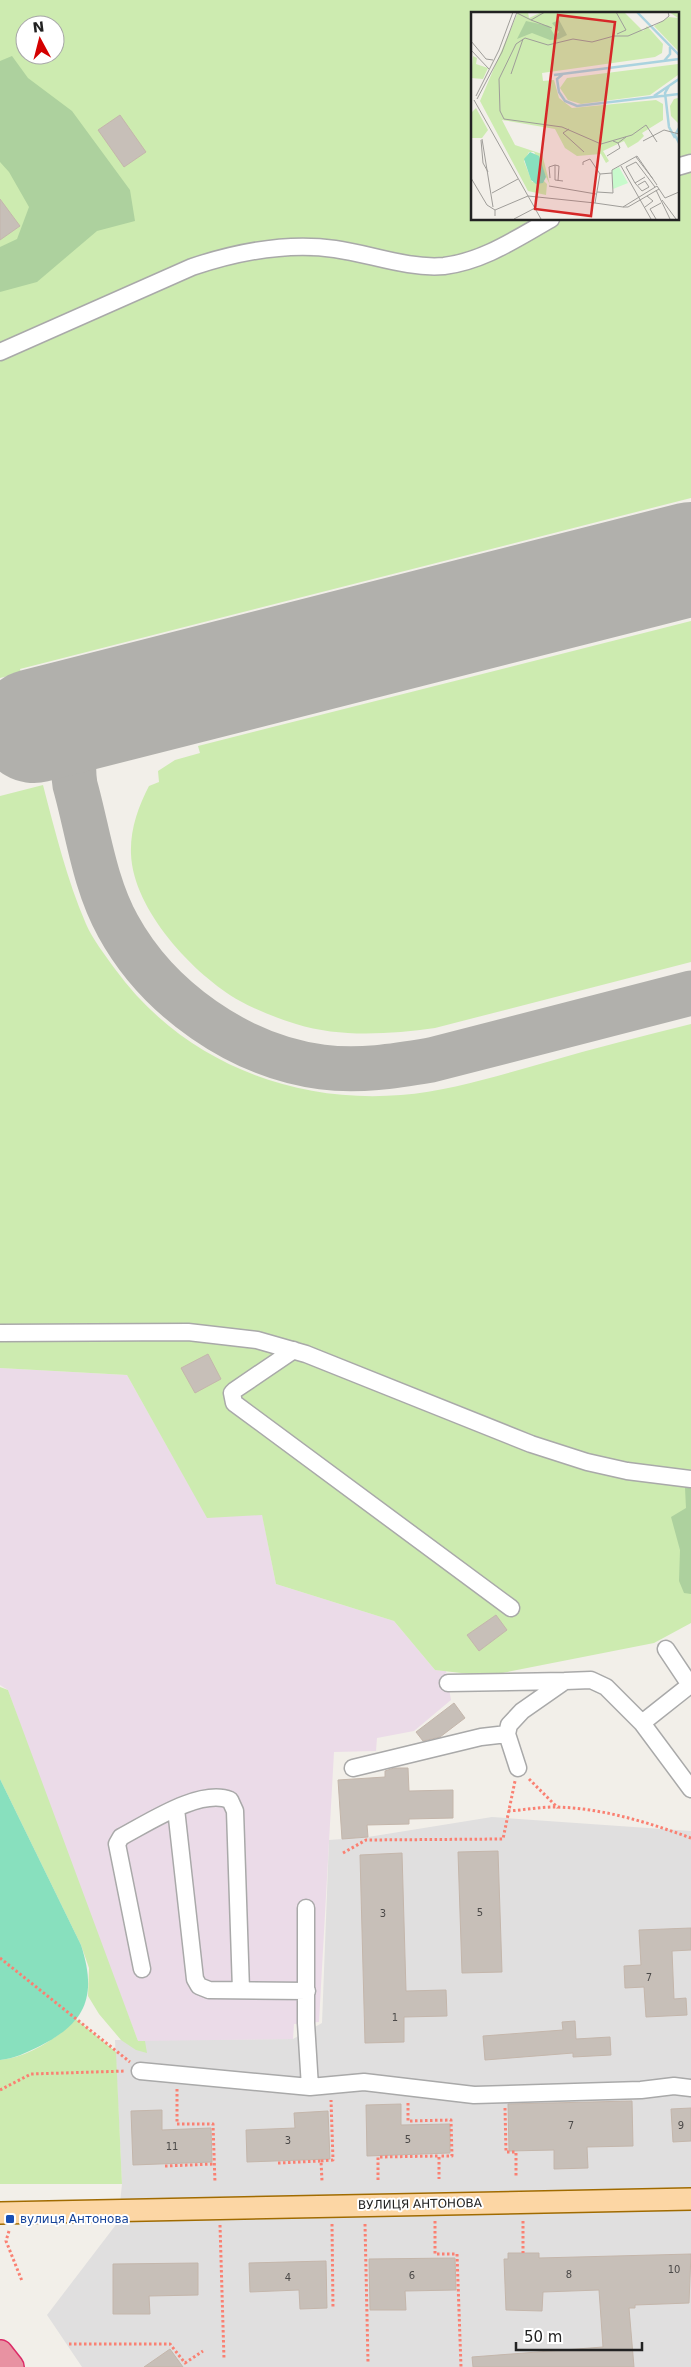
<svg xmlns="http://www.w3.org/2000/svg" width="691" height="2367" font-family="'DejaVu Sans',sans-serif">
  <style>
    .residential { fill: #e0dfdf }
    .industrial { fill: #ebdbe8 }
    .grass { fill: #cdebb0; fill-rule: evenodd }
    .forest { fill: #add19e }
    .pitch { fill: #88e0be }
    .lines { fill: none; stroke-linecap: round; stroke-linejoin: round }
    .taxiway { stroke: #b1b0ac; stroke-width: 45 }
    .runway { stroke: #b1b0ac; stroke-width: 114 }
    .building { fill: #c7bfb8; stroke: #c4b6ab }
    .minor-casing { stroke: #a9a9a9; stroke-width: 19 }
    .major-casing { stroke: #a06b00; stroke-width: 24 }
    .highway-casing { stroke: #dc2a67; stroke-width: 28 }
    .path { stroke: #fa8072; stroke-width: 3; stroke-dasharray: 2.5 2.5; stroke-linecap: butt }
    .minor { stroke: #fff; stroke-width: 16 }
    .major { stroke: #fcd6a4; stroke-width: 21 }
    .highway { stroke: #e892a2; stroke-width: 25 }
    .transit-dot { fill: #1a4fb4; stroke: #fff; stroke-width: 2 }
    .labels { text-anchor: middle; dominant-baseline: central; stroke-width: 4; stroke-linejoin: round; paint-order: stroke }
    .number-label { font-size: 10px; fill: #4b4948 }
    .street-label { font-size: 12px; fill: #222; stroke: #fff }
    .transit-label { font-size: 12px; fill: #164399; stroke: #fff; text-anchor: start }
    .inset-river { fill: none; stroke: #aad3df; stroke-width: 2.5 }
    .inset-road { fill: none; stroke: #9f9d99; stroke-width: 1 }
    .view { fill: #d62828; fill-opacity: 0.15; stroke: #d62828; stroke-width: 2.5 }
    .inset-edge { fill: none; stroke: #222; stroke-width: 2.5 }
  </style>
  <rect width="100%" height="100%" fill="#f2efe9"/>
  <path class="residential" d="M492,1817L691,1831V2367H82L47,2315L118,2222L122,2184L115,2040L293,2039L322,2023L329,1840L368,1837Z"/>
  <path class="industrial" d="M0,1368L127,1375L207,1517L262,1514L276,1584L394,1621L435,1670L446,1671L451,1700L414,1731L377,1738L376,1751L334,1752L319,2022L294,2024L293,2039L138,2041L68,1858L8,1690L0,1685Z"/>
  <path class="grass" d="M0,0H691V498L20,669L21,673L0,678ZM472,14H677V219H472ZM25,25H55V55H25Z
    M691,621V962L435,1028C390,1034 341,1038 296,1024C277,1018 258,1011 240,1001C194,975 133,910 131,854C130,830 138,807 149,786L159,782L158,771L175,760L200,753L198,746Z
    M43,785C55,831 67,880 86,924C93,940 105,955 115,969C181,1060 290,1104 401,1095C450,1091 500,1075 547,1062C595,1048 643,1036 691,1024V1623L654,1643L487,1676L435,1670L394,1621L276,1584L262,1515L207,1518L127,1375L0,1368V796Z
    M0,1687L8,1690L138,2041H145L147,2053L136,2050L121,2040L99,2014L88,1996L89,1968L81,1945L0,1779Z
    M76,2019L116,2052L122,2184H0V2060C28,2057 57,2039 76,2019Z"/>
  <path class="forest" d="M12,56L28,78L72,111L130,190L135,221L97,231L37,282L0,292V247L17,239L29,207L9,172L0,162V61Z
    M691,1487V1594L684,1593L679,1581L680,1550L671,1517L686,1508L685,1488Z"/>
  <path class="pitch" d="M0,1779L81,1945C97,1995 87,2022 40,2046C28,2052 13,2059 0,2060Z"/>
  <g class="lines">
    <path class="taxiway" d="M148,698C104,717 66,727 75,785C88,831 94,883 118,926C158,999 239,1056 322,1067C359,1072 395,1066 431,1060L691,993"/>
    <path class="runway" d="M34,726L691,559"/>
  </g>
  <path class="building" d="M120,115L146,152L124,167L98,130Z
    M0,199L20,226L0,240Z
    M208,1354L221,1379L195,1393L181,1368Z
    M496,1615L507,1630L479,1651L467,1635Z
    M454,1703L465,1718L440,1737L423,1741L416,1732Z
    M394,1768H408L409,1791L453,1790V1818L409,1819V1824L367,1825L368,1837L342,1839L338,1780L385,1777V1771Z
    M498,1851L502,1972L462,1973L458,1852Z
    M402,1853L406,1991L446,1990L447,2016L404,2017V2042L365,2043L360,1855Z
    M691,1928V1950L672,1951L674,1999L686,1998L687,2015L646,2017L644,1987L625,1988L624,1966L641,1965L639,1930Z
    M575,2021L576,2039L610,2037L611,2055L573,2057V2053L485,2060L483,2036L563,2030L562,2022Z
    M632,2101L633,2146L587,2147L588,2168L554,2169V2150L509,2151L508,2104Z
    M401,2104V2125L450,2124V2153L367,2156L366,2105Z
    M691,2108V2141L673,2142L671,2109Z
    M162,2110V2130L211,2128L212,2162L133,2165L131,2111Z
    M328,2111L330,2159L247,2162L246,2130L295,2128L294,2113Z
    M508,2253H539V2258L691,2254L689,2303L635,2305V2308H629L634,2367H473L472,2357L603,2347L599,2290L543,2292L542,2311L506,2310L504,2259H508Z
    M455,2258L456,2290L405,2291L406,2310H370L369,2259Z
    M326,2261L327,2308L300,2309L299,2290L250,2292L249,2263Z
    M198,2263V2295L149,2296L150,2314H113V2264Z
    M170,2349L183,2367H144Z"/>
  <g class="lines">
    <g class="minor-casing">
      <path id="minor" d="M677,167L691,163
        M0,352L192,267C237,252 288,242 335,249C371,254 407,269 444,266C484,261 517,238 551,219
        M0,1333L188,1332L257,1340L306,1354L531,1444L587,1462L627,1471L691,1479
        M294,1350L235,1390L232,1393L234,1403L511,1608
        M448,1683L565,1681
        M642,1723L690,1685L666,1649
        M353,1768L481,1737L507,1734
        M518,1768L507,1734L509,1725L522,1711L565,1681L591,1680L606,1687L642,1723L691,1789
        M176,1809L195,1979L199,1986L209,1990L307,1991
        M306,1908V2023L310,2087
        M142,1969L117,1844L121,1837C148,1823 200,1788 230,1800L235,1811L241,1990
        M140,2071L310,2087L364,2082L474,2095L641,2090L674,2086L691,2088"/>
    </g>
    <g class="major-casing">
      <path id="major" d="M0,2213L691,2199"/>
    </g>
    <g class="highway-casing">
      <path id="highway" d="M0,2353L11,2367"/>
    </g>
    <path class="path" d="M529,1779L558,1808
      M508,1811C524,1810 540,1807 555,1807C602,1808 647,1822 691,1838
      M343,1853L366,1840L503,1839L515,1781
      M0,1958L130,2062
      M177,2089V2124H213L215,2183
      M0,2090L31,2074L126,2071
      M408,2103V2121L451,2120L452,2156H439
      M505,2108L506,2152H516V2177
      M321,2161L333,2160L331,2100
      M278,2163L321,2161L322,2181
      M165,2166L214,2164
      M378,2180V2157L439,2156V2179
      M435,2221V2254H457L461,2367
      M523,2221V2253
      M332,2224L333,2309
      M365,2224L368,2362
      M220,2225L224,2359
      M9,2231L6,2241L22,2281
      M69,2344H170L185,2363L203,2351"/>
    <use href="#minor" class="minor"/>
    <use href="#major" class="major"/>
    <use href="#highway" class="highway"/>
  </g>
  <rect class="transit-dot" x="5" y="2214" width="10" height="10" rx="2.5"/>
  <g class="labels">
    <g class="number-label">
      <text x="480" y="1912">5</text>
      <text x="383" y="1913">3</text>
      <text x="649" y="1977">7</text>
      <text x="395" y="2017">1</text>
      <text x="571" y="2125">7</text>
      <text x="681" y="2125">9</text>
      <text x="408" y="2139">5</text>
      <text x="288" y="2140">3</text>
      <text x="172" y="2146">11</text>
      <text x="674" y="2269">10</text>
      <text x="569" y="2274">8</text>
      <text x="412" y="2275">6</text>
      <text x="288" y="2277">4</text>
    </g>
    <g class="street-label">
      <text transform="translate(420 2204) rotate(-1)">ВУЛИЦЯ АНТОНОВА</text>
    </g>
    <g class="transit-label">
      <text x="20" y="2219">вулиця Антонова</text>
    </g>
  </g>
  <g transform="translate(471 12)">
    <rect width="208" height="208" fill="#f2efe9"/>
    <path d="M47,0H57L58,6L71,0H153L172,19L176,14L192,32L191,41L184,45L71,61L72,69L83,68L88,86L101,96L185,88L192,92V108L171,121L173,124L167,130L157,136L153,129L132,139L138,149L135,151L130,142L106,144L94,136L84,117L31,108L44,133L71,142L79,173L63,140H58L53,149L61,170L73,169L76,172L75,183L57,179L9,89ZM198,0H207V39L183,14L198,5L207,6ZM2,44L6,46L5,52L17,56L12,67L0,66ZM207,52V63L179,83L110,92L97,88L89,76L96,66ZM207,86H208L207,111L200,104L199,94L203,87ZM5,96L17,118L11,126H0V101Z" fill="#cdebb0"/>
    <path d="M88,8L96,23L88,27L79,28L61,21L46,27L55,9L78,14L84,24L88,20L81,11Z" fill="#add19e"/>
    <path d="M148,155L157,171L142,177L141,158Z" fill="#c8facc"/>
    <path d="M59,140L68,144L75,165L72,171L65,172L60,168L53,147Z" fill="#88e0be"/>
    <path class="inset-river" d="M166,0L208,43M193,49L199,42V35M92,62L86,67L88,80L94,89L106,94L208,82M83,63L208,47M198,74L194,81L198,115L204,126M183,84L208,67M208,116L204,123L208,131"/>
    <path class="inset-road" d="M145,0L155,18L146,22M46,1L60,8L74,0M60,8L81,16M0,29L15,47L22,48M0,38L18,57M40,62L52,27M5,84L28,38L42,0M6,87L31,40L46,0M3,88L70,207M98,117L92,121L113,140M11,127L22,195M10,128L12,151L17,160M142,129L147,131L155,125M172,129L193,118L208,122M186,130L175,113L161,123L130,132L91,115L33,107L29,99L28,67L45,32L54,26L77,33L102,27L121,30L143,24H157L192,9L198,4L197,0M136,144L149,136L147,131M165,145L182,167M84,153V168L92,169M84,153L88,154L87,169M112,153V150L119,147L129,162M150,154L180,207M174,165L164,171L155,155L165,150L184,175M0,166L16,193L24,198V204M79,166L78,155L84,153M164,171L171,179L178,175L174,169L167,173M78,174L125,182M188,177L194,186L208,180M185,178L199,207M126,180L142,181L141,161M21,181L47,167M57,184L124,191L152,195H157L188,177L186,174L152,195M191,188L205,207M124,191L129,162L141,161V158L166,144L186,173M174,195L182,189L176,184M24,198L57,184M43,207L64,196M185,207L179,197L190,191"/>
    <path class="view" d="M87,3L144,10L120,204L64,197Z"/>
    <rect width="208" height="208" class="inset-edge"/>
  </g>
  <g transform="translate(40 40) rotate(353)"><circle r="24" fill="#ffffff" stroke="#a7a7a7"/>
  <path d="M0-4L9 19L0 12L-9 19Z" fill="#d40000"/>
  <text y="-8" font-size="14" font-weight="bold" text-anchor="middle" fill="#222222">N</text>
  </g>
  <path d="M516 2342v8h126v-8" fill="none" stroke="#222222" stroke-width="2.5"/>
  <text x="524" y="2342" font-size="15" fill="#222222" stroke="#ffffff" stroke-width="4" paint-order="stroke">50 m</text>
</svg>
